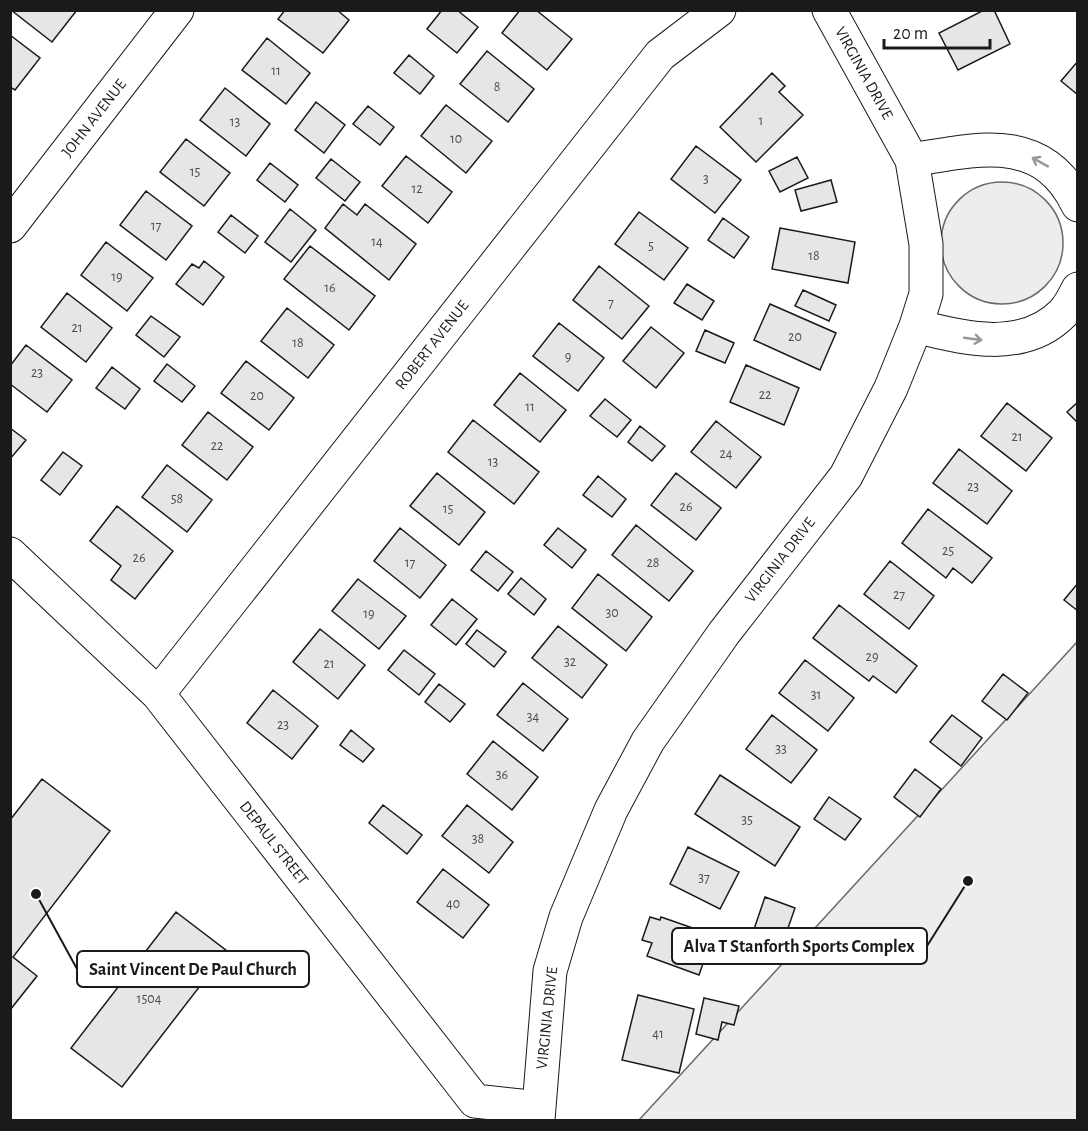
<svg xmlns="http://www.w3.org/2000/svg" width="1088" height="1131" font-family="'Alegreya Sans',sans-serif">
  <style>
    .built { fill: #ededed; stroke: #6a6a6a; stroke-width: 1.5 }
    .building { fill: #e6e6e6; stroke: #1a1a1a; stroke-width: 1.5 }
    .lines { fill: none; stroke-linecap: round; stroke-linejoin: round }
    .minor-casing { stroke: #1a1a1a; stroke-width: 35 }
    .minor { stroke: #fff; stroke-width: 33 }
    .oneway { stroke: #989898 }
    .labels { text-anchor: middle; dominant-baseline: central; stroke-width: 4.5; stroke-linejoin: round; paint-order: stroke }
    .number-label { font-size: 14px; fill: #4d4d4d }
    .street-label { font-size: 16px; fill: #1a1a1a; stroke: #fff }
    .leader { fill: none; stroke: #1a1a1a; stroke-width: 2 }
    .callout-dot { fill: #1a1a1a; stroke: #fff; stroke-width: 2 }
    .callout { fill: #fff; stroke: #1a1a1a; stroke-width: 2 }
    .callout-label { font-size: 18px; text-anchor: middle; font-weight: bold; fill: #1a1a1a }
  </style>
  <rect width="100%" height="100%" fill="#fff"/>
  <path class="built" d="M941 243a61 61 0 1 1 122 0a61 61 0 1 1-122 0Z
    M1077,642V1120H639Z"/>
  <path class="building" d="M11,10H77L52,42Z
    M285,10H337L349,20L323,53L278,19Z
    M442,10H457L478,27L457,53L427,29Z
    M520,10H536L572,39L547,70L502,33Z
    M984,10H994L1010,44L958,70L939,33Z
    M10,35L40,58L15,90L10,87Z
    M267,38L310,73L286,104L242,70Z
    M487,51L534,89L508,122L460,84Z
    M409,55L434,76L420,94L394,73Z
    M1078,61V95L1061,81Z
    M772,73L785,86L779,92L803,115L756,162L720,127Z
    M225,88L270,124L246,156L200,120Z
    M316,102L345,125L324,153L295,130Z
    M446,105L492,141L466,173L421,136Z
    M368,106L394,127L380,145L353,124Z
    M186,139L230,173L204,206L160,172Z
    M696,146L741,180L715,213L671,179Z
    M406,156L452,192L428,223L382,186Z
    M797,157L808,178L780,192L769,171Z
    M331,159L360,182L345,201L316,178Z
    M270,163L298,185L285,202L257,180Z
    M831,180L837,202L801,211L795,190Z
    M146,191L192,226L166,260L120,225Z
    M343,204L357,215L365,204L416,244L389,280L325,228Z
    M290,209L316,230L291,262L265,242Z
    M639,212L688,248L664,280L615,244Z
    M231,215L258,236L245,253L218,232Z
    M723,218L749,237L734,258L708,240Z
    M780,228L855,242L848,283L772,269Z
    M106,242L153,278L127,311L81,275Z
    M310,246L375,296L349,330L284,279Z
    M204,261L224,277L203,305L176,284L192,264L199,268Z
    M599,266L649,306L622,339L573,300Z
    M687,284L714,301L702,320L674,303Z
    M803,290L836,305L829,321L795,306Z
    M67,293L112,328L86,362L41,327Z
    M770,304L836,333L820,370L754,340Z
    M287,308L334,345L308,378L261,341Z
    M151,316L180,337L164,357L136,335Z
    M559,323L604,358L578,391L533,356Z
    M651,327L684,353L656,388L623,361Z
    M705,330L734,343L725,363L696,351Z
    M26,345L72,380L47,412L10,384V366Z
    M246,361L294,398L269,430L221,393Z
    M167,364L195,386L182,402L154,381Z
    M746,365L799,388L784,425L730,402Z
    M112,367L140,389L125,409L96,388Z
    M520,373L566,410L540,442L494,405Z
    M605,399L631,420L617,437L590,416Z
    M1078,402V423L1067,412Z
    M1007,403L1052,438L1026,471L981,436Z
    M208,412L253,447L227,480L182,445Z
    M473,420L539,472L514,504L448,452Z
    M716,421L761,457L736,488L691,452Z
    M640,426L665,446L652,461L628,442Z
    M10,428L26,440L10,459Z
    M959,449L1012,491L987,524L933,483Z
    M63,452L82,466L60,495L41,480Z
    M167,465L212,500L187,532L142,497Z
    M437,473L485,512L459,545L410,506Z
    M676,473L721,508L696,540L651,505Z
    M598,476L626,499L612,517L583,495Z
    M117,506L173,551L135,599L111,580L121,566L90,541Z
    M928,509L992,558L972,583L953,568L946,578L902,543Z
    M636,525L693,571L669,601L612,555Z
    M400,528L446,565L420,598L374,561Z
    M558,528L586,550L572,568L544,545Z
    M486,551L513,572L498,591L471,570Z
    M890,561L934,596L909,629L864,594Z
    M598,574L652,617L626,651L572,608Z
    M521,578L546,599L534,615L508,594Z
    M358,579L406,616L379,649L332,611Z
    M1078,583V611L1064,600Z
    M452,599L477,619L456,645L431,625Z
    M839,605L917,666L896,693L873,676L869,681L813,638Z
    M558,626L607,665L582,698L532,658Z
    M320,629L365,665L338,699L293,662Z
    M477,630L506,652L494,667L466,644Z
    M404,650L435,674L419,695L388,670Z
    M805,660L854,698L828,731L779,693Z
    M1003,674L1028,693L1007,720L982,701Z
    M523,683L568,719L543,751L497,715Z
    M439,684L465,704L450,722L425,702Z
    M273,690L318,726L292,759L247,723Z
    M772,715L817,750L791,783L746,749Z
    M952,715L982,738L961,766L930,742Z
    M351,730L374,749L363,762L340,745Z
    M493,741L538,777L512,810L467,774Z
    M915,769L941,789L920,817L894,797Z
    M720,775L800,827L775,866L695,814Z
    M42,779L110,831L13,957L37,976L10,1010V820Z
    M829,797L861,819L845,840L814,819Z
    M383,805L422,835L407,854L369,823Z
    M467,805L513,842L489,873L442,836Z
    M688,847L739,872L720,909L670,884Z
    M443,869L489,905L463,938L417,902Z
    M765,897L795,908L781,948L751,938Z
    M176,912L227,951L122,1087L71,1048Z
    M650,917L660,920L661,917L713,935L699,975L647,956L652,943L642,940Z
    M638,995L694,1009L679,1073L622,1060Z
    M704,998L739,1006L734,1025L722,1022L718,1040L696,1034Z"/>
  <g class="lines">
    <g class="minor-casing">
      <path id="minor" d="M912,160C977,149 1043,132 1078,205
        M10,226L177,10
        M916,326C964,339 1024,353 1063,313C1069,307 1074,297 1078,289
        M10,554L158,694L475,1101L539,1108
        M158,694L660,55L719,10
        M538,1120L550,971L566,917L611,810L648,741L724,633L846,476L891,388L916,326L926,294V244L912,160L829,10"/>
    </g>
    <use href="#minor" class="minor"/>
  </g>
  <defs><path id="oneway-shaft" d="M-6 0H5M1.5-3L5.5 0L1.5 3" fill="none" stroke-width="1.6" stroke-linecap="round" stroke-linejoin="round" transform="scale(1.5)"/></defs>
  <g class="oneway">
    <use href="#oneway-shaft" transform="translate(1040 162) rotate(-151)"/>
    <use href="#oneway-shaft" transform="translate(973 339) rotate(8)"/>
  </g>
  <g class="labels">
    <g class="number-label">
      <text x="276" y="71">11</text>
      <text x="497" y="87">8</text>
      <text x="761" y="121">1</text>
      <text x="235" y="122">13</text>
      <text x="456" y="139">10</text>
      <text x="195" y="172">15</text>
      <text x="706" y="179">3</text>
      <text x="417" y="189">12</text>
      <text x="156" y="226">17</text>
      <text x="377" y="242">14</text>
      <text x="651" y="246">5</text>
      <text x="814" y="256">18</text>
      <text x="117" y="277">19</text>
      <text x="330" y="288">16</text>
      <text x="611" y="303">7</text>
      <text x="77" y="328">21</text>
      <text x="795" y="337">20</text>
      <text x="298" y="343">18</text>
      <text x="568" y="357">9</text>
      <text x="37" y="373">23</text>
      <text x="765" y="395">22</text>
      <text x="257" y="396">20</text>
      <text x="530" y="407">11</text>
      <text x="1017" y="437">21</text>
      <text x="217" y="446">22</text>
      <text x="726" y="454">24</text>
      <text x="493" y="462">13</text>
      <text x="973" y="487">23</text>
      <text x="177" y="499">58</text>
      <text x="686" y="507">26</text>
      <text x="448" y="509">15</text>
      <text x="948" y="551">25</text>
      <text x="139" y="558">26</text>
      <text x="410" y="563">17</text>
      <text x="653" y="563">28</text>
      <text x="899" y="595">27</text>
      <text x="612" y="613">30</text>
      <text x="369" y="614">19</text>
      <text x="872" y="657">29</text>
      <text x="570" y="662">32</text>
      <text x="329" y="664">21</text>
      <text x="816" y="695">31</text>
      <text x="533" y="717">34</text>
      <text x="283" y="725">23</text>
      <text x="781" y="749">33</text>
      <text x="502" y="775">36</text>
      <text x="747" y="820">35</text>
      <text x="478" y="839">38</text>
      <text x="704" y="878">37</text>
      <text x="453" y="904">40</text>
      <text x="149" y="999">1504</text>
      <text x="658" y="1034">41</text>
    </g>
    <g class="street-label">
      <text transform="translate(864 73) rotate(61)">VIRGINIA DRIVE</text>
      <text transform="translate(94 118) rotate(-52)">JOHN AVENUE</text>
      <text transform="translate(432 345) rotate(-52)">ROBERT AVENUE</text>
      <text transform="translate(780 560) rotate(-52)">VIRGINIA DRIVE</text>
      <text transform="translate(274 843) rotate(52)">DEPAUL STREET</text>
      <text transform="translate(547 1018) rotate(-84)">VIRGINIA DRIVE</text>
    </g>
  </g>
  <path class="leader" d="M968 881L927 946M36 894L77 969"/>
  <g class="callout-dot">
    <circle cx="968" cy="881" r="6"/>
    <circle cx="36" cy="894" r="6"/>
  </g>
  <g class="callout">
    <rect x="672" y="928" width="255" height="36" rx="6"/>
    <rect x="77" y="951" width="232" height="36" rx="6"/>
  </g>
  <g class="callout-label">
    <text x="799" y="952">Alva T Stanforth Sports Complex</text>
    <text x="193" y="975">Saint Vincent De Paul Church</text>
  </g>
  <rect width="1088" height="1131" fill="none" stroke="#1a1a1a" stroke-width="24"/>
  <path d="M884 39v9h106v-9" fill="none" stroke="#1a1a1a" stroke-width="3"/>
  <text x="893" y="39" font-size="18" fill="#1a1a1a" stroke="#ffffff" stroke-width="4.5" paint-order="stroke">20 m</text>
</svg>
